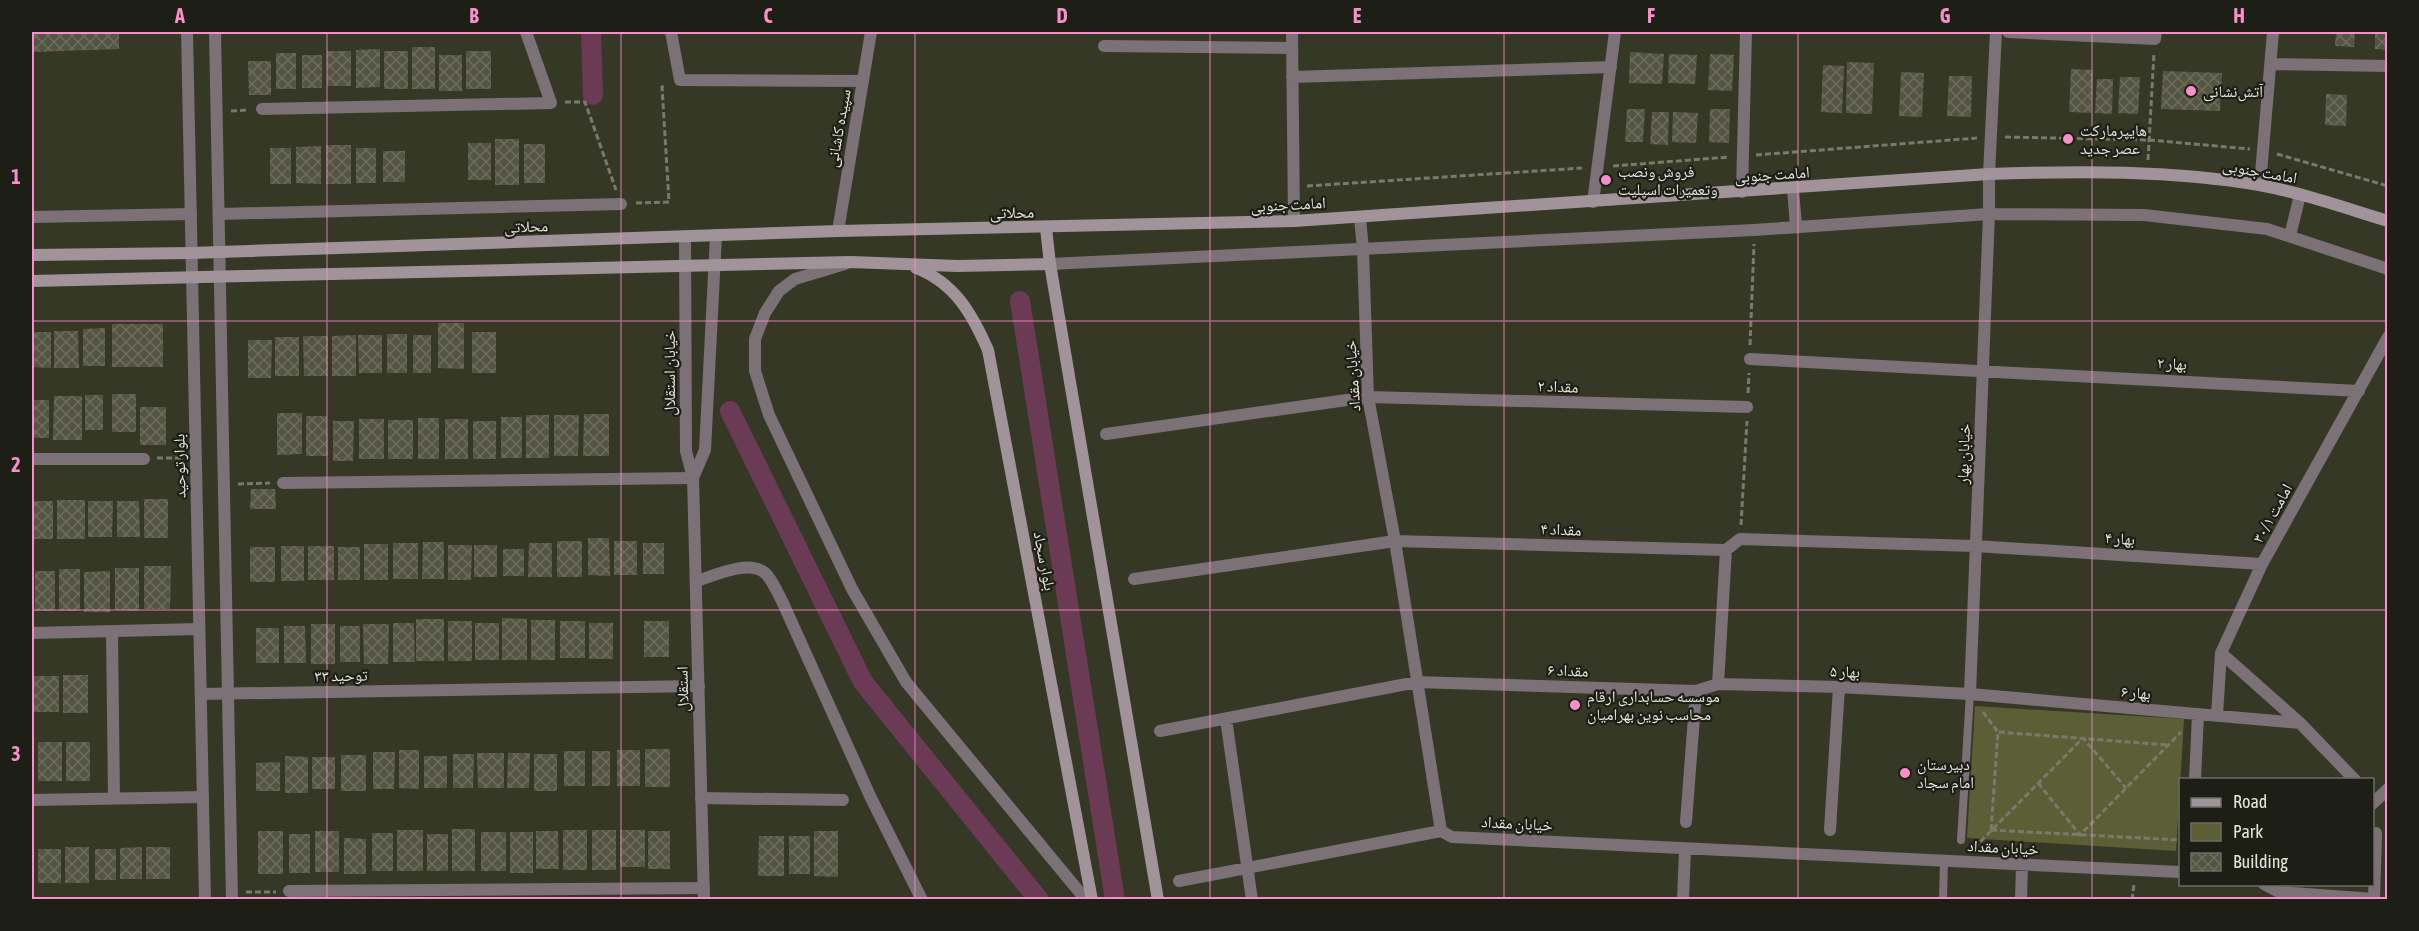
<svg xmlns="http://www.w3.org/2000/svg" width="2419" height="931" font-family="'Asap Condensed','Noto Naskh Arabic',sans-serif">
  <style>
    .green { fill: #5c5f36 }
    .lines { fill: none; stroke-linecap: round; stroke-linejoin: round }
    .canal { stroke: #6b3b55; stroke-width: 20 }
    .building { fill: url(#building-cross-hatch) }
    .path { stroke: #787a6b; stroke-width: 3; stroke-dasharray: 6 3; stroke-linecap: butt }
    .service { stroke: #7b7176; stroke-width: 8 }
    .minor { stroke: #7b7176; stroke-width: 12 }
    .tertiary { stroke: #7b7176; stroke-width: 12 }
    .secondary { stroke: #a1939a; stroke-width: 12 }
    .grid { fill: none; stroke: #f98fc8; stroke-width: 1.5; stroke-opacity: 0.55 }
    .poi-dot { fill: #f98fc8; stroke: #1d1e16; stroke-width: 2 }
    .labels { text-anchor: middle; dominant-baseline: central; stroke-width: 4.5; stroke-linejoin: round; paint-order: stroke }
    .poi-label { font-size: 16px; fill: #e5e6db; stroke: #1d1e16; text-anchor: start }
    .street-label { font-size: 16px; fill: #e5e6db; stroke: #1d1e16 }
    .neatline { fill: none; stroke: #f98fc8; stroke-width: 2 }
    .grid-label { font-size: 20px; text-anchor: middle; font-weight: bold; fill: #f98fc8 }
  </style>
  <defs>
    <pattern id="building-cross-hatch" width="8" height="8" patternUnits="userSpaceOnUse" patternTransform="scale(1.5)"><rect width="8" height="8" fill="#545542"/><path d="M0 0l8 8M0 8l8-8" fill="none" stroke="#6c6d5d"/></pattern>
  </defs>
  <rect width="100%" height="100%" fill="#363826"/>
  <path class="green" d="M1975,706L2184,719L2176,851L1967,838Z"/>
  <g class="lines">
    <path class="canal" d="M591,32L593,95
      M1020,301L1115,900
      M730,411L863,682L1039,900"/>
  </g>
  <path class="building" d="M32,32H119V49L32,52Z
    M2336,32H2355L2354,47L2335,46Z
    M2375,32H2388V50L2375,49Z
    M412,47H435V89H412Z
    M380,49V87L356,88V50Z
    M327,51H351V86H327Z
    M384,51H408V89H384Z
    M466,51H491V89H466Z
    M1630,52L1664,54L1662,84L1629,83Z
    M276,53H296V89H276Z
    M1669,54L1697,55L1695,84L1668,83Z
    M1710,54L1734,55L1732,91L1708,90Z
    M302,55H322V88H302Z
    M439,55H462V91H439Z
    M248,61H271V95H249Z
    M1847,62L1874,63L1872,114L1846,113Z
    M1823,65L1844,66L1842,113L1821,112Z
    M2071,69L2093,70L2091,113L2069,112Z
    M2163,71L2222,73L2220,111L2161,109Z
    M1901,72L1924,73L1922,117L1899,116Z
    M1949,76H1972L1971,117L1947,116Z
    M2120,77H2140L2138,114L2118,113Z
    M2097,79H2113L2112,114L2095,113Z
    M2326,94L2347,95L2346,126L2325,125Z
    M1627,109H1645L1643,142H1625Z
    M1710,109H1730L1729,143L1709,142Z
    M1652,112H1669L1668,145L1650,144Z
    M1673,112L1698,113L1696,143L1672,142Z
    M495,139H519V185H495Z
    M468,143H491V180H468Z
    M524,144H545V183H524Z
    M326,145H351V184H326Z
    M321,146V184L296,183V147Z
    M270,148H291V184H270Z
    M356,148H376V183H356Z
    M383,151H405V182H383Z
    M438,323H464V369L438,368Z
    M112,324H163V367H112Z
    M105,328V366H83V329Z
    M54,331H78L79,368H54Z
    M32,332H51V368L32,367Z
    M472,332H496V373H472Z
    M387,334H407V373H387Z
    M356,335V376H332V336Z
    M358,335H382V373H359Z
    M413,335H431V373H413Z
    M303,336H328V376H304Z
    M275,337H299V376H275Z
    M248,340H272L271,378H248Z
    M112,394H136V432H112Z
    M85,395H103V430H85Z
    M54,396H82V440H53Z
    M32,400H49V438H32Z
    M140,407H166V445H140Z
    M277,413H302V454L277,455Z
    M584,414H609V456H583Z
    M526,415H549V458H526Z
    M554,415H579L578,456H554Z
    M306,416H327L328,456H306Z
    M501,417H522V458H501Z
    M418,418H439V459H418Z
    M359,419H384V459H359Z
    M445,419H468V459H445Z
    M388,420H413V459H388Z
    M333,421H354L353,461H333Z
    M473,421H496V459H473Z
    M251,489H275L276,509H250Z
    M144,499H168V538H144Z
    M57,500H85V539H57Z
    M32,501H53V539H32Z
    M88,501H113L112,537H88Z
    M117,501H139L140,537H117Z
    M588,538H609L610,576L588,575Z
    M557,541H582V577H557Z
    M614,541H637V575H614Z
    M423,542H444V579H422Z
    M393,543H418V579H393Z
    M529,543H552V577H528Z
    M643,543H664V574H643Z
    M364,544H388V580H364Z
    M448,545H472L471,580H448Z
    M474,545H497V577H474Z
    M281,546H304V581H281Z
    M308,546H334V580H308Z
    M250,547H275V582H250Z
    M338,547H360V580H338Z
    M503,549H524V576H503Z
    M144,566H171L170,609H144Z
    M115,568H139V611L115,610Z
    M59,569H80V611H59Z
    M35,571H55V611H35Z
    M110,571V612H84V572Z
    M502,618L527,619V660H502Z
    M416,619H444V661H416Z
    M531,620H555V660H531Z
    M448,621H472V661H448Z
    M560,621H585V658H560Z
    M644,621H669V657H644Z
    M393,623H414L415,662H393Z
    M475,623H499V660H475Z
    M589,623H613V659H589Z
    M311,624H335V664H311Z
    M363,624H389L388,664H364Z
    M284,626H305L306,663H284Z
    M340,626H360V662H340Z
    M256,628H279V663H256Z
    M63,675H88V713H63Z
    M34,676H59V712H34Z
    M38,742H62V781H38Z
    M66,742H90V781H66Z
    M645,749H670V787H645Z
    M399,750H419V789L399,788Z
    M617,750H640V786H617Z
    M564,751H585V786H564Z
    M592,751H610V786H592Z
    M373,752H395L394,789H373Z
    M477,753H504V788H478Z
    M508,753H530L529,788H507Z
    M453,754H474L473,788H453Z
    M534,754H557V791H534Z
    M341,755H366V791H341Z
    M285,756L308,757V793H285Z
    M424,756H447V788H424Z
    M312,757H335V789H312Z
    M280,762V791H256V763Z
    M452,829H475V871H452Z
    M397,830H423V871H397Z
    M563,830H587V870H563Z
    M592,830H616V870H592Z
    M620,830H645V867H620Z
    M258,831H283V874H258Z
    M315,831H339V872H315Z
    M536,831H558L559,869H536Z
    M648,831H670V869H648Z
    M814,831H838V877L814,876Z
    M481,832H506V871H481Z
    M510,832H533V873H510Z
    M372,833H393V871H372Z
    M289,834H310V873H289Z
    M427,834H448V871H427Z
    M759,836H784V876H758Z
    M789,836H810V874H789Z
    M344,838L366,839V874H344Z
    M65,847H89V883H65Z
    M142,847V879H120V848Z
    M146,847H170V879H146Z
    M38,849H61V883H38Z
    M95,849H116V880H95Z"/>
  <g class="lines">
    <path class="path" d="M565,102H585L616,190
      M231,111L248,110
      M2005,137L2149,140L2250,149
      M2277,154L2388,186
      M1756,155L1977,138
      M2148,160L2154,53
      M1613,166L1729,157
      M1307,186L1582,168
      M636,203L669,202L662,87L666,85
      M1750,345L1754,244
      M1748,393L1749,373
      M157,458H181
      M238,484L270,483
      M1741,525L1747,421
      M1983,712L1998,732
      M2038,783L2080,835L2181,732
      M1991,830L1998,732L2168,745
      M1991,830L2180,840
      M1974,848L2083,738L2126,788
      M246,892H276
      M2132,900L2134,884"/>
    <path class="service" d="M1961,840L1970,694
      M1943,900L1944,861"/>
    <path class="minor" d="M671,32L680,80L863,81
      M1292,32L1294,221
      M2008,32L2155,39L2156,32
      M1104,46L1292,48
      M2271,64L2388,66
      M1292,77L1611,67
      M262,109L551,103L526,32
      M1989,174L1996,32
      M2260,185L2273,32
      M1742,192L1746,32
      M1593,202L1615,32
      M219,214L621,204
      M32,217L191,214
      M1363,250L1368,397L1395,541L1441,831L1452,837L2180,872
      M845,264L795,279L779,291L765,313L755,339V371L769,415L852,589L906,682L1086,900
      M1750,359L2359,391
      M1106,434L1368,397L1747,407
      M32,459H144
      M283,483L693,478
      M1134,579L1395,541L1726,550
      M696,581C714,576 748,559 765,573C772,579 777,592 782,601L871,798L922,900
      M112,632L114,799
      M32,633L199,629
      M2221,653L2300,723L2355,780
      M1718,684L1726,550L1740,539L1975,546L2262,564
      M201,694L699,686
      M1970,694L1989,214
      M2217,715L2221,653L2262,564L2388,337
      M1226,719L1252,900
      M1160,731L1417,682L1696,691L1718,684L1839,687L1970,694L2300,723
      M2195,780L2198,714
      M701,798L843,800
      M32,800L203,797
      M2372,804L2388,789
      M1686,822L1696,691
      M1830,830L1839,687
      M1179,881L1441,831
      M2264,884L2279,892L2374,899
      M289,891L704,888
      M1683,900L1685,849
      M2021,900L2022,865
      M2374,900L2376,833"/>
    <path class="tertiary" d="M187,32L205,900
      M215,32L232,900
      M1793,189L1796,226
      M1989,214V174
      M1360,217L1363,250
      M838,231L871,32
      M2290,236L2300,195
      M685,237L686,451L693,478L704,900
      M1050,264L1754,230L1989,214L2144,215L2267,229L2388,269
      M693,478L705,450L716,236"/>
    <path class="secondary" d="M32,255L191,253L838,231L1294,221L1989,174C2080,171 2169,170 2259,185C2303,193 2345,208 2388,221
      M1050,264L1158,900
      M916,268C955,283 972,314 988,350L1092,900
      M32,281L851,262L957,266L1050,264L1046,228"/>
  </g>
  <path class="grid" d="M327,32V900M621,32V900M915,32V900M1210,32V900M1504,32V900M1798,32V900M2092,32V900M32,321H2388M32,610H2388"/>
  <g class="poi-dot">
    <circle cx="2191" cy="91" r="6"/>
    <circle cx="2068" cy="139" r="6"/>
    <circle cx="1606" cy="180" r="6"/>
    <circle cx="1575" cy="705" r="6"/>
    <circle cx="1905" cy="773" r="6"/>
  </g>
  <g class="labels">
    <g class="poi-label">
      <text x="2203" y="91">آتش‌نشانی</text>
      <text x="2080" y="130">هایپرمارکت<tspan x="2080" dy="18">عصر جدید</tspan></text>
      <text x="1618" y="171">فروش ونصب<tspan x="1618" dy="18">وتعمیرات اسپلیت</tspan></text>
      <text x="1587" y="696">موسسه حسابداری ارقام<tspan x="1587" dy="18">محاسب نوین بهرامیان</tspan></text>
      <text x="1917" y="764">دبیرستان<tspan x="1917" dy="18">امام سجاد</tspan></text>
    </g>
    <g class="street-label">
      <text transform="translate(838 128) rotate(-80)">سپیده کاشانی</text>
      <text transform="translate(2260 171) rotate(10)">امامت جنوبی</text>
      <text transform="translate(1772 174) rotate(-4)">امامت جنوبی</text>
      <text transform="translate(1288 204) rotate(-3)">امامت جنوبی</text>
      <text transform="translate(1012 212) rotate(-1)">محلاتی</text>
      <text transform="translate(526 226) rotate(-2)">محلاتی</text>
      <text transform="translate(2172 363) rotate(3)">بهار ۲</text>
      <text transform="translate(669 373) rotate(-90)">خیابان استقلال</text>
      <text transform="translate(1352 376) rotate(-94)">خیابان مقداد</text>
      <text transform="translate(1558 386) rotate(2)">مقداد ۲</text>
      <text transform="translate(1963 454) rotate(-88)">خیابان بهار</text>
      <text transform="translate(179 466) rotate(-91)">بلوار توحید</text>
      <text transform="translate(2272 513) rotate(-61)">امامت ۳۰/۱</text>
      <text transform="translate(1561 529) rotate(2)">مقداد ۴</text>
      <text transform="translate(2120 538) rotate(4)">بهار ۴</text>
      <text transform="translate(1045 561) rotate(79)">بلوار سجاد</text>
      <text transform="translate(1568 670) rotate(2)">مقداد ۶</text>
      <text transform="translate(1845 671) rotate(2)">بهار ۵</text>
      <text transform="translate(341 675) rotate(-1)">توحید ۳۳</text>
      <text transform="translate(682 689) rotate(-91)">استقلال</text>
      <text transform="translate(2136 692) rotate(5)">بهار ۶</text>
      <text transform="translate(1517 823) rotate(3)">خیابان مقداد</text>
      <text transform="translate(2003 847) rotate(3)">خیابان مقداد</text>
    </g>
  </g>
  <rect width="2419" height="931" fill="none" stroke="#1d1e16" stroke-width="66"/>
  <rect x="2179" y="778" width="195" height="108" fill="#1d1e16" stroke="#6d6e65" stroke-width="1.5"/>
  <rect x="2191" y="798" width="30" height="9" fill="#a1939a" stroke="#6d6e65" stroke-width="1.5"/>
  <text x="2233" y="808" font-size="18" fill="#e5e6db">Road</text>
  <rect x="2191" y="823" width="30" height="18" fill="#5c5f36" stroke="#6d6e65" stroke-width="1.5"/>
  <text x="2233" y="838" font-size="18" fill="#e5e6db">Park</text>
  <rect x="2191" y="853" width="30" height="18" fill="url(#building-cross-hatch)" stroke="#6d6e65" stroke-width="1.5"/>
  <text x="2233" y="868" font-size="18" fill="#e5e6db">Building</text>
  <rect x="33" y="33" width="2353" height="865" class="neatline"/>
  <g class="grid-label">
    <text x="180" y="23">A</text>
    <text x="474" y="23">B</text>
    <text x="768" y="23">C</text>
    <text x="1062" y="23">D</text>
    <text x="1357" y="23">E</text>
    <text x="1651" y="23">F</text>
    <text x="1945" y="23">G</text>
    <text x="2239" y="23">H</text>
    <text x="16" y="184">1</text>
    <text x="16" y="472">2</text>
    <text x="16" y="761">3</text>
  </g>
</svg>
